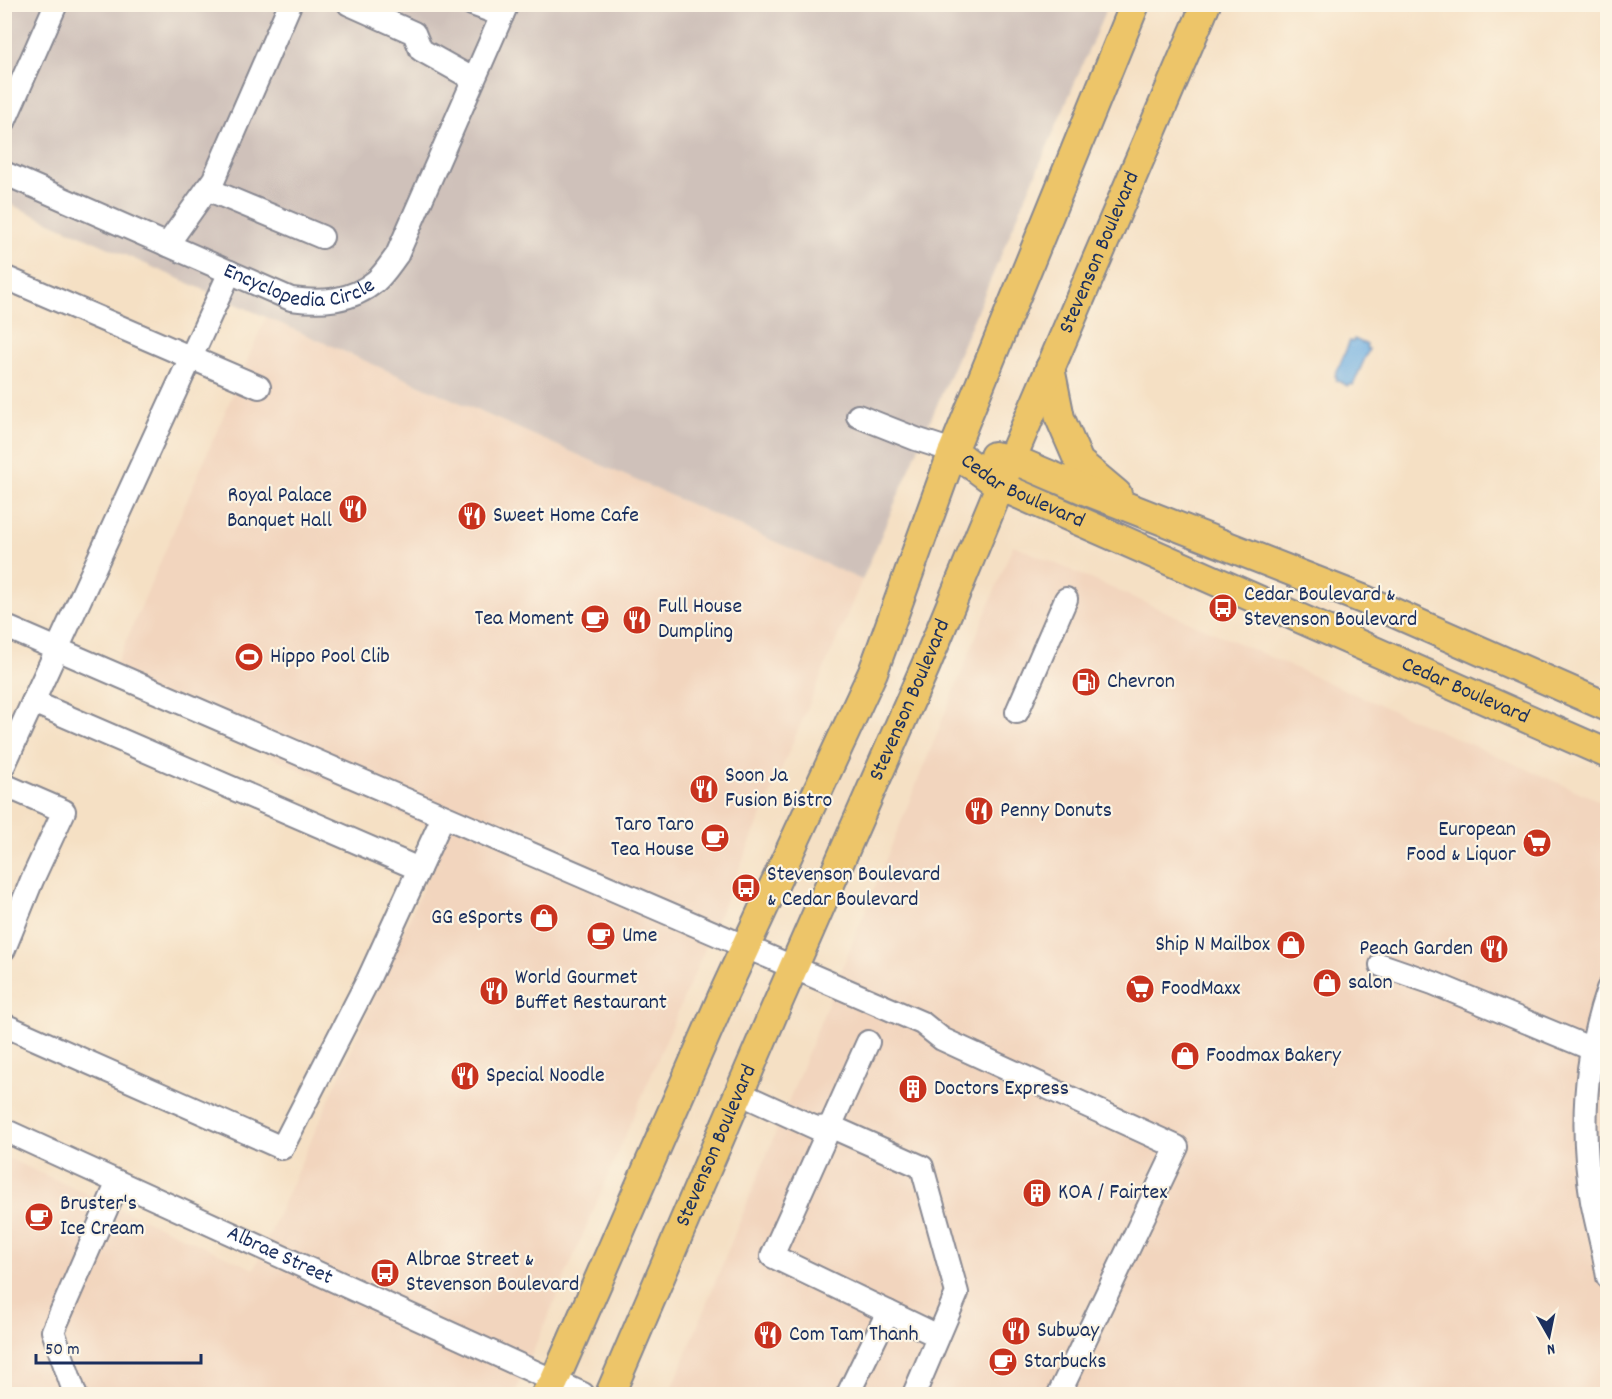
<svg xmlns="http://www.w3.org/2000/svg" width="1612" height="1399" font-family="Dekko,sans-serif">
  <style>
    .built { fill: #f2d5be }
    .industrial { fill: #cfc1ba }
    .water { fill: #6eafe2; stroke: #446fa0; stroke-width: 1.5 }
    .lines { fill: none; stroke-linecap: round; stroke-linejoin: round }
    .minor-casing { stroke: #888891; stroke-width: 26 }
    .major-casing { stroke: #888891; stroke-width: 32 }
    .minor { stroke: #fff; stroke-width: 22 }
    .major { stroke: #edc569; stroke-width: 28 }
    .labels { text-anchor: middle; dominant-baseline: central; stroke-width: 4.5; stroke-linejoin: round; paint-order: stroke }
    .street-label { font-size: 22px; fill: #1b2f5e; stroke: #fcf5e5 }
    .poi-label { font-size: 22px; fill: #1b2f5e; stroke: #fcf5e5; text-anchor: start }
  </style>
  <rect width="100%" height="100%" fill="#fcf5e5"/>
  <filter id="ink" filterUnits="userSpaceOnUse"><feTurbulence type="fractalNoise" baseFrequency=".0167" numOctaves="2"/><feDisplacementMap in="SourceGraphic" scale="12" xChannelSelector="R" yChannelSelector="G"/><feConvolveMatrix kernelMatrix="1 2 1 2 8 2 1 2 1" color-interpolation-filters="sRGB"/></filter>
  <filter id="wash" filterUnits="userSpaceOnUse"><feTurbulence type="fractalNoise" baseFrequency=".008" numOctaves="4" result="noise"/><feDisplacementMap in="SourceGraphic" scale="24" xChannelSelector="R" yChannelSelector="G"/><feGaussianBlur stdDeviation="1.35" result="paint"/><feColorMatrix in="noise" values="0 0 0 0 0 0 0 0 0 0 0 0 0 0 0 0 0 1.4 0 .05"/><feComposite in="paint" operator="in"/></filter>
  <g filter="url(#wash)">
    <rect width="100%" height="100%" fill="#f5e0c4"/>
    <path class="built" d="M266,317L862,580L515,1394H5V1157L254,1269L446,835L108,683Z
      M1013,545L1607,804V1394H670Z"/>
    <path class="industrial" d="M5,5H1108L862,580L5,202Z"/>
    <path class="water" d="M1354,339L1367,345L1366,348L1369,349L1353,385L1350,384L1348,386L1336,380L1337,377L1335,376L1350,341L1353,342Z"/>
  </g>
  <g filter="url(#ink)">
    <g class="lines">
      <g class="minor-casing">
        <g id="minor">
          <path d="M349,4L414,33L421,50L473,79"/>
          <path d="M472,4L502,15"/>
          <path d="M4,122L56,4"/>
          <path id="s1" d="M4,173L291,299C321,303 351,302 376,281C384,274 391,263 397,255L507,4"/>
          <path d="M207,189L322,237"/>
          <path d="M167,245L214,179L290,4"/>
          <path d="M4,277L259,387"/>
          <path d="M858,416L916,439L953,451"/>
          <path d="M4,626L922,1023L942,1039L1177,1147L1059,1394"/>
          <path d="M33,702L419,869"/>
          <path d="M1017,712L1066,599"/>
          <path d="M4,765L230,272"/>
          <path d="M4,785L64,811L32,880L4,949"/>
          <path d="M1381,965L1433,983L1592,1049"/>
          <path d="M1608,989C1584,1058 1580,1129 1592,1201C1597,1226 1604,1251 1608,1277"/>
          <path d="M4,1025L282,1148L368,980L443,817"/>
          <path d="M868,1042L772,1256L938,1336"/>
          <path d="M739,1093L816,1128L832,1127L922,1167L957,1293L914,1394"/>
          <path id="s2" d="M4,1130L583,1394"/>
          <path d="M75,1394L53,1331L118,1182"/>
          <path d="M848,1394L888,1312"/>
        </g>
      </g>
      <g class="major-casing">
        <g id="major">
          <path d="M1050,368L1060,418L1079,462L1117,494"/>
          <path id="s3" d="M953,451L1000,486L1608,754"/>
          <path d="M994,456L1012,459L1092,493L1365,600L1608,707"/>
          <path d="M546,1394L554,1382L724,993L873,672L953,451L1135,4"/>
          <path id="s4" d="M610,1394L773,1014L926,665L1000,486L1206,4"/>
        </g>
      </g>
      <use href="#minor" class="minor"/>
      <use href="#major" class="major"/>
    </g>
  </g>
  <defs>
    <g id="restaurant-disc" transform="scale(1.5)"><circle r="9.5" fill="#c8321e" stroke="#fcf5e5"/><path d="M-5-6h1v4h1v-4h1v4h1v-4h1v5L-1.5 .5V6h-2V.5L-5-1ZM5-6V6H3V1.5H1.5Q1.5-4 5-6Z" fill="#fff"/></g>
    <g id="bus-disc" transform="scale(1.5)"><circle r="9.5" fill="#c8321e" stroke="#fcf5e5"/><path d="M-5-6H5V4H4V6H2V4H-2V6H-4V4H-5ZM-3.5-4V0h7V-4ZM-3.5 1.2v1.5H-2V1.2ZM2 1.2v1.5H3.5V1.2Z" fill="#fff"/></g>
    <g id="cafe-disc" transform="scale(1.5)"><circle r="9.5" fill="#c8321e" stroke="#fcf5e5"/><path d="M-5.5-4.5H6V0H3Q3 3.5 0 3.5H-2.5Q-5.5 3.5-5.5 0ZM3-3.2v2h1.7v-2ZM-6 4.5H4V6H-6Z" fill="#fff"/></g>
    <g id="stadium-disc" transform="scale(1.5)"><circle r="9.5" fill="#c8321e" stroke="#fcf5e5"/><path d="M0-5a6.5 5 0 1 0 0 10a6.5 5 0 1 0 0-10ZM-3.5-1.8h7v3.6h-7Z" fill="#fff"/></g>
    <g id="fuel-disc" transform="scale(1.5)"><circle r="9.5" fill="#c8321e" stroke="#fcf5e5"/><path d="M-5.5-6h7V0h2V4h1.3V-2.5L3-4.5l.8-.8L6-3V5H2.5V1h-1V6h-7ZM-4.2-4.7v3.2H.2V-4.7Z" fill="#fff"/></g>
    <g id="supermarket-disc" transform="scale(1.5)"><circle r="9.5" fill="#c8321e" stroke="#fcf5e5"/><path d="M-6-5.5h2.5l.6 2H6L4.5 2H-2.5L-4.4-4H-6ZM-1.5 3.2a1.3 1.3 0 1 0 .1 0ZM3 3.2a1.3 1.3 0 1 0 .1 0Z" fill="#fff"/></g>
    <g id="shop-disc" transform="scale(1.5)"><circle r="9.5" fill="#c8321e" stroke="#fcf5e5"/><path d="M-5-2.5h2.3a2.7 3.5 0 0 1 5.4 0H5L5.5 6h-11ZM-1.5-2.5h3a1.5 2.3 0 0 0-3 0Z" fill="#fff"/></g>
    <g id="building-disc" transform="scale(1.5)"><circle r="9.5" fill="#c8321e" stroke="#fcf5e5"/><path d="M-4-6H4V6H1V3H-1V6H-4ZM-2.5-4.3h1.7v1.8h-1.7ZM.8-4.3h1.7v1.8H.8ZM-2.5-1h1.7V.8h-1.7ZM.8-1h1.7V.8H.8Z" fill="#fff"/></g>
  </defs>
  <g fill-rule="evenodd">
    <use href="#restaurant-disc" x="353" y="509"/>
    <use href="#restaurant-disc" x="472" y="516"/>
    <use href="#bus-disc" x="1223" y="608"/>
    <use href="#cafe-disc" x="595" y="619"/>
    <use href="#restaurant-disc" x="637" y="620"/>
    <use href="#stadium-disc" x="249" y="657"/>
    <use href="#fuel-disc" x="1086" y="682"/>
    <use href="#restaurant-disc" x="704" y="789"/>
    <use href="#restaurant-disc" x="979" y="811"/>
    <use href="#cafe-disc" x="715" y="838"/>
    <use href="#supermarket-disc" x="1537" y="843"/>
    <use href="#bus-disc" x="746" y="888"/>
    <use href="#shop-disc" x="544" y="918"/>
    <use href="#cafe-disc" x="601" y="936"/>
    <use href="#shop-disc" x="1291" y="945"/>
    <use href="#restaurant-disc" x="1494" y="949"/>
    <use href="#shop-disc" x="1327" y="983"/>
    <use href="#supermarket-disc" x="1140" y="989"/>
    <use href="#restaurant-disc" x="494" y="991"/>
    <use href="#shop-disc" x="1185" y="1056"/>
    <use href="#restaurant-disc" x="465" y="1076"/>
    <use href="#building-disc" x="913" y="1089"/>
    <use href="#building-disc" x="1037" y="1193"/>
    <use href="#cafe-disc" x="39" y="1217"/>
    <use href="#bus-disc" x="385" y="1273"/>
    <use href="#restaurant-disc" x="1016" y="1331"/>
    <use href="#restaurant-disc" x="768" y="1335"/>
    <use href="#cafe-disc" x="1003" y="1362"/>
  </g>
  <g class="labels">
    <g class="street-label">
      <text stroke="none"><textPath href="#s4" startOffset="1242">Stevenson Boulevard</textPath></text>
      <text stroke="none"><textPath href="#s1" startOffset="320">Encyclopedia Circle</textPath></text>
      <text stroke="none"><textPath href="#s3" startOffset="81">Cedar Boulevard</textPath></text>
      <text stroke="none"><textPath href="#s3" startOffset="567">Cedar Boulevard</textPath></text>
      <text stroke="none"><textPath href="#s4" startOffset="756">Stevenson Boulevard</textPath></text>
      <text stroke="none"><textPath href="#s4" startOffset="270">Stevenson Boulevard</textPath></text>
      <text stroke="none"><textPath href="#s2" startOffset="303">Albrae Street</textPath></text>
    </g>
    <g class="poi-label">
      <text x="332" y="496" text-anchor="end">Royal Palace<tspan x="332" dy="25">Banquet Hall</tspan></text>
      <text x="493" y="516">Sweet Home Cafe</text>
      <text x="1244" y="595">Cedar Boulevard &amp;<tspan x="1244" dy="25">Stevenson Boulevard</tspan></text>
      <text x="658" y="607">Full House<tspan x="658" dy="25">Dumpling</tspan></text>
      <text x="574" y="619" text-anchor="end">Tea Moment</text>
      <text x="270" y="657">Hippo Pool Clib</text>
      <text x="1107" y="682">Chevron</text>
      <text x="725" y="776">Soon Ja<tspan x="725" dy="25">Fusion Bistro</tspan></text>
      <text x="1000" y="811">Penny Donuts</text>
      <text x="694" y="825" text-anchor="end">Taro Taro<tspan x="694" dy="25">Tea House</tspan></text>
      <text x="1516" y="830" text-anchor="end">European<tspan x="1516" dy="25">Food &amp; Liquor</tspan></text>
      <text x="767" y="875">Stevenson Boulevard<tspan x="767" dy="25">&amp; Cedar Boulevard</tspan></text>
      <text x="523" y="918" text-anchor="end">GG eSports</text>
      <text x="622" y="936">Ume</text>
      <text x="1270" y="945" text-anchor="end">Ship N Mailbox</text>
      <text x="1473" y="949" text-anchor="end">Peach Garden</text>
      <text x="515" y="978">World Gourmet<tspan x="515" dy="25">Buffet Restaurant</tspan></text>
      <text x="1348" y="983">salon</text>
      <text x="1161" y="989">FoodMaxx</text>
      <text x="1206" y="1056">Foodmax Bakery</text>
      <text x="486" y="1076">Special Noodle</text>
      <text x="934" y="1089">Doctors Express</text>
      <text x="1058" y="1193">KOA / Fairtex</text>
      <text x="60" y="1204">Bruster's<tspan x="60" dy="25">Ice Cream</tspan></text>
      <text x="406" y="1260">Albrae Street &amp;<tspan x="406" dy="25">Stevenson Boulevard</tspan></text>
      <text x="1037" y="1331">Subway</text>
      <text x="789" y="1335">Com Tam Thanh</text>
      <text x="1024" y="1362">Starbucks</text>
    </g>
  </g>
  <rect width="1612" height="1399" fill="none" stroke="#fcf5e5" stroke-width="24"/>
  <g transform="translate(1549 1336) rotate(171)" stroke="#fcf5e5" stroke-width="4.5" paint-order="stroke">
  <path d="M0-4.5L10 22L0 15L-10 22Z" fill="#1b2f5e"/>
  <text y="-9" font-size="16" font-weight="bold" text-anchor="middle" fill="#1b2f5e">N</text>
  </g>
  <path d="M36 1354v9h165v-9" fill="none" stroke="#1b2f5e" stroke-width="3"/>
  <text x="45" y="1354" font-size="18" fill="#1b2f5e" stroke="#fcf5e5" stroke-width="4.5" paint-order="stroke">50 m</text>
</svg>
